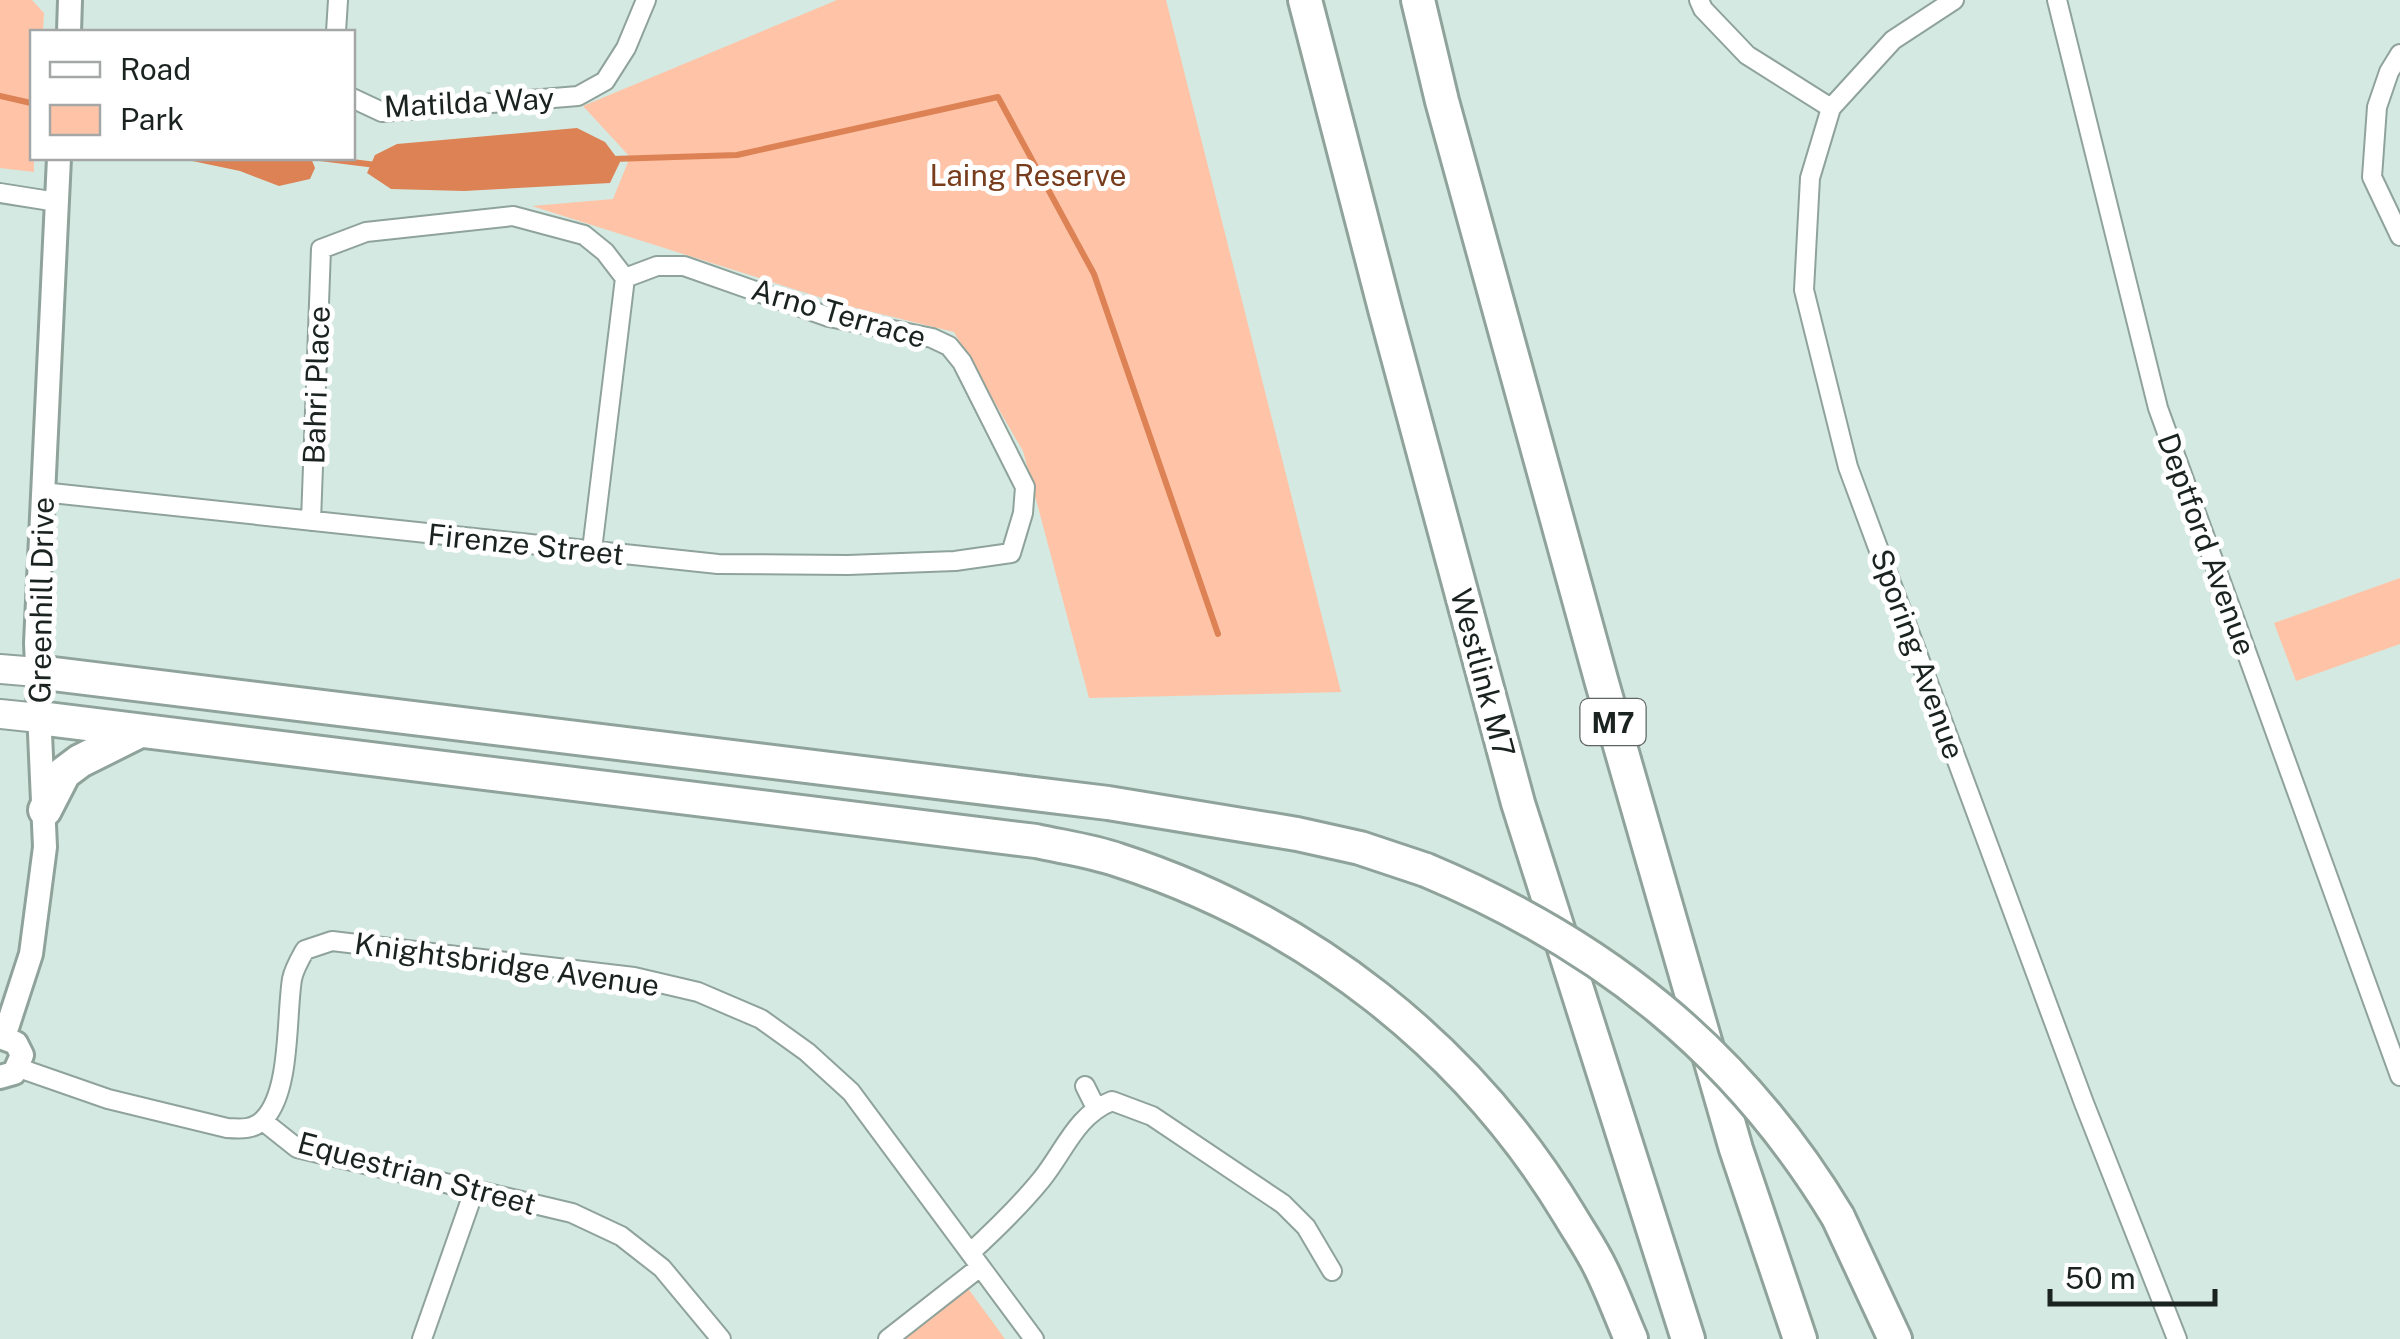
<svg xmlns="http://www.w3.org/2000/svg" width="2400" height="1339" font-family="'Public Sans',sans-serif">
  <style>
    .green { fill: #ffc4a7 }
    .water { fill: #dc8255 }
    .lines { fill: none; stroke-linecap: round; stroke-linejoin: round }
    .stream { stroke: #dc8255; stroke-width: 6 }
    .minor-casing { stroke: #8fa39b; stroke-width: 22 }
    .tertiary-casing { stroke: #8fa39b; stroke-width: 28 }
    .primary-casing { stroke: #8fa39b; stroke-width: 32 }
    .motorway-casing { stroke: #8fa39b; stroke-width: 38 }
    .minor { stroke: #fff; stroke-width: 18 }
    .tertiary { stroke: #fff; stroke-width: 22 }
    .primary { stroke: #fff; stroke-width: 28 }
    .motorway { stroke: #fff; stroke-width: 32 }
    .motorway-bridge-casing { stroke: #8fa39b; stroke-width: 38; stroke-linecap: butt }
    .motorway-bridge { stroke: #fff; stroke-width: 32 }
    .labels { text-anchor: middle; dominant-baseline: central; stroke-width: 10; stroke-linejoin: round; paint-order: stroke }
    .shield { fill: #fff; stroke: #5f6564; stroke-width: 2.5 }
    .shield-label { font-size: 28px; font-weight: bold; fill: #1b2321 }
    .street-label { font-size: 30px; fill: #1b2321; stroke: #fff }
    .park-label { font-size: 30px; fill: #783d1d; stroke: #fff }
  </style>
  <rect width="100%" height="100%" fill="#d4e9e1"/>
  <path class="green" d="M0,0H32L44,13L43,32H32L34,172L0,168Z
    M837,0H1166L1341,692L1089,698L1023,451L954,332L844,305L532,206L613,199L630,157L583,106Z
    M2400,578V644L2296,681L2274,623Z
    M967,1287L1005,1339H903Z"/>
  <path class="water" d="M577,128L605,142L620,162L610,183L464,191L391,189L367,173L375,155L397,144Z
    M178,158H311L315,168L310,179L279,186L240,171Z"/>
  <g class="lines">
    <path class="stream" d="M0,96L31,103
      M320,158L376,165
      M613,159L737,155L998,97L1094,274L1218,634"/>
    <g class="minor-casing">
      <path id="minor" d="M1699,0L1703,9L1747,55L1831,108
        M1954,0L1893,40L1831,108L1810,178L1804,290L1848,467L2084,1103L2177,1339
        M2057,0L2158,408L2400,1076
        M336,32L338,0
        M2400,54L2389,72L2377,107L2372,177L2400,236
        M352,98L382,112L578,96L605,81L626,48L646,0
        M0,193L57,202
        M42,492L718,564L848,565L955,561L1011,553L1023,513L1025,487L962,362L949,346L932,338L829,317L684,266H657L625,278
        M311,521L321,249L366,232L513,216L584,235L605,252L625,278
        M592,550L625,278
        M19,1068L108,1099L227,1128C241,1129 254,1130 264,1119C291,1091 286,1017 292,979C294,969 300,959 305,950L332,941L634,977L698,992L761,1019L807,1052L851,1092L1034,1339
        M1085,1086L1096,1108
        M263,1121L297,1148L572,1213L621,1236L662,1268L721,1339
        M970,1253C995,1230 1019,1207 1041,1180C1064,1152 1076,1115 1112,1101L1152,1116L1283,1204L1306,1227L1332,1271
        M422,1339L474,1191
        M888,1339L980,1267"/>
    </g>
    <g class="tertiary-casing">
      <path id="tertiary" d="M69,32L70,0
        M0,1037L16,1043L22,1055L14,1073L0,1077
        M4,1037L31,954L45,847L36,643L59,158"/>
    </g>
    <g class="primary-casing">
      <path id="primary" d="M0,669L37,672
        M0,714L39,718"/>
    </g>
    <g class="motorway-casing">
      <path id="motorway" d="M1305,0L1385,309L1518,803L1688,1339
        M1418,0L1442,101L1602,683L1736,1149L1800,1339
        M37,672L1108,803L1297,834L1360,848L1426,870
        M39,718L1036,841C1063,847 1092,851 1118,860C1307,921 1468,1046 1570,1216C1580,1233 1592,1250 1601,1269C1612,1291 1621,1316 1631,1339
        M45,810L64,773L80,761L140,731
        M1838,1217L1895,1339"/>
    </g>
    <use href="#minor" class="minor"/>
    <use href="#tertiary" class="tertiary"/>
    <use href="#primary" class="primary"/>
    <use href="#motorway" class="motorway"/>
    <g class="motorway-bridge-casing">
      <path id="motorway-bridge" d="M1426,870C1602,944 1738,1051 1838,1217"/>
    </g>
    <use href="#motorway-bridge" class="motorway-bridge"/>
  </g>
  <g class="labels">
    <rect class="shield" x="1580.5" y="699" width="65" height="46" rx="8"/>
    <g class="shield-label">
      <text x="1613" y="722">M7</text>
    </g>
    <g class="street-label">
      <text transform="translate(469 102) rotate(-3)">Matilda Way</text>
      <text transform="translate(839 313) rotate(16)">Arno Terrace</text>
      <text transform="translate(316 385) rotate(-88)">Bahri Place</text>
      <text transform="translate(526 544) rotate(6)">Firenze Street</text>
      <text transform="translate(2207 544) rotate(70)">Deptford Avenue</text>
      <text transform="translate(41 600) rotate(-89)">Greenhill Drive</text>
      <text transform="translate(1918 654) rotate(70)">Sporing Avenue</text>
      <text transform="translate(1483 673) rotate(75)">Westlink M7</text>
      <text transform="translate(507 964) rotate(8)">Knightsbridge Avenue</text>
      <text transform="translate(417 1173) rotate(15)">Equestrian Street</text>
    </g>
    <g class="park-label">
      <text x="1028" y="175">Laing Reserve</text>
    </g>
  </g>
  <rect x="30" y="30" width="325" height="130" fill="#ffffff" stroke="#a4a7a6" stroke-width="2.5"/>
  <rect x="50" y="62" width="50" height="15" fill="#ffffff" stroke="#a4a7a6" stroke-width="2.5"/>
  <text x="120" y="80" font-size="30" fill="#1b2321">Road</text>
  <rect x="50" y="105" width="50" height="30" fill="#ffc4a7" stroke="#a4a7a6" stroke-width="2.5"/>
  <text x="120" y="130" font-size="30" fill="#1b2321">Park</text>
  <path d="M2050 1289v15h165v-15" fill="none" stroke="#1b2321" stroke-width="5"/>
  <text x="2065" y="1289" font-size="30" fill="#1b2321" stroke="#ffffff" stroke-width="8" paint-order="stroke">50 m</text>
</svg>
